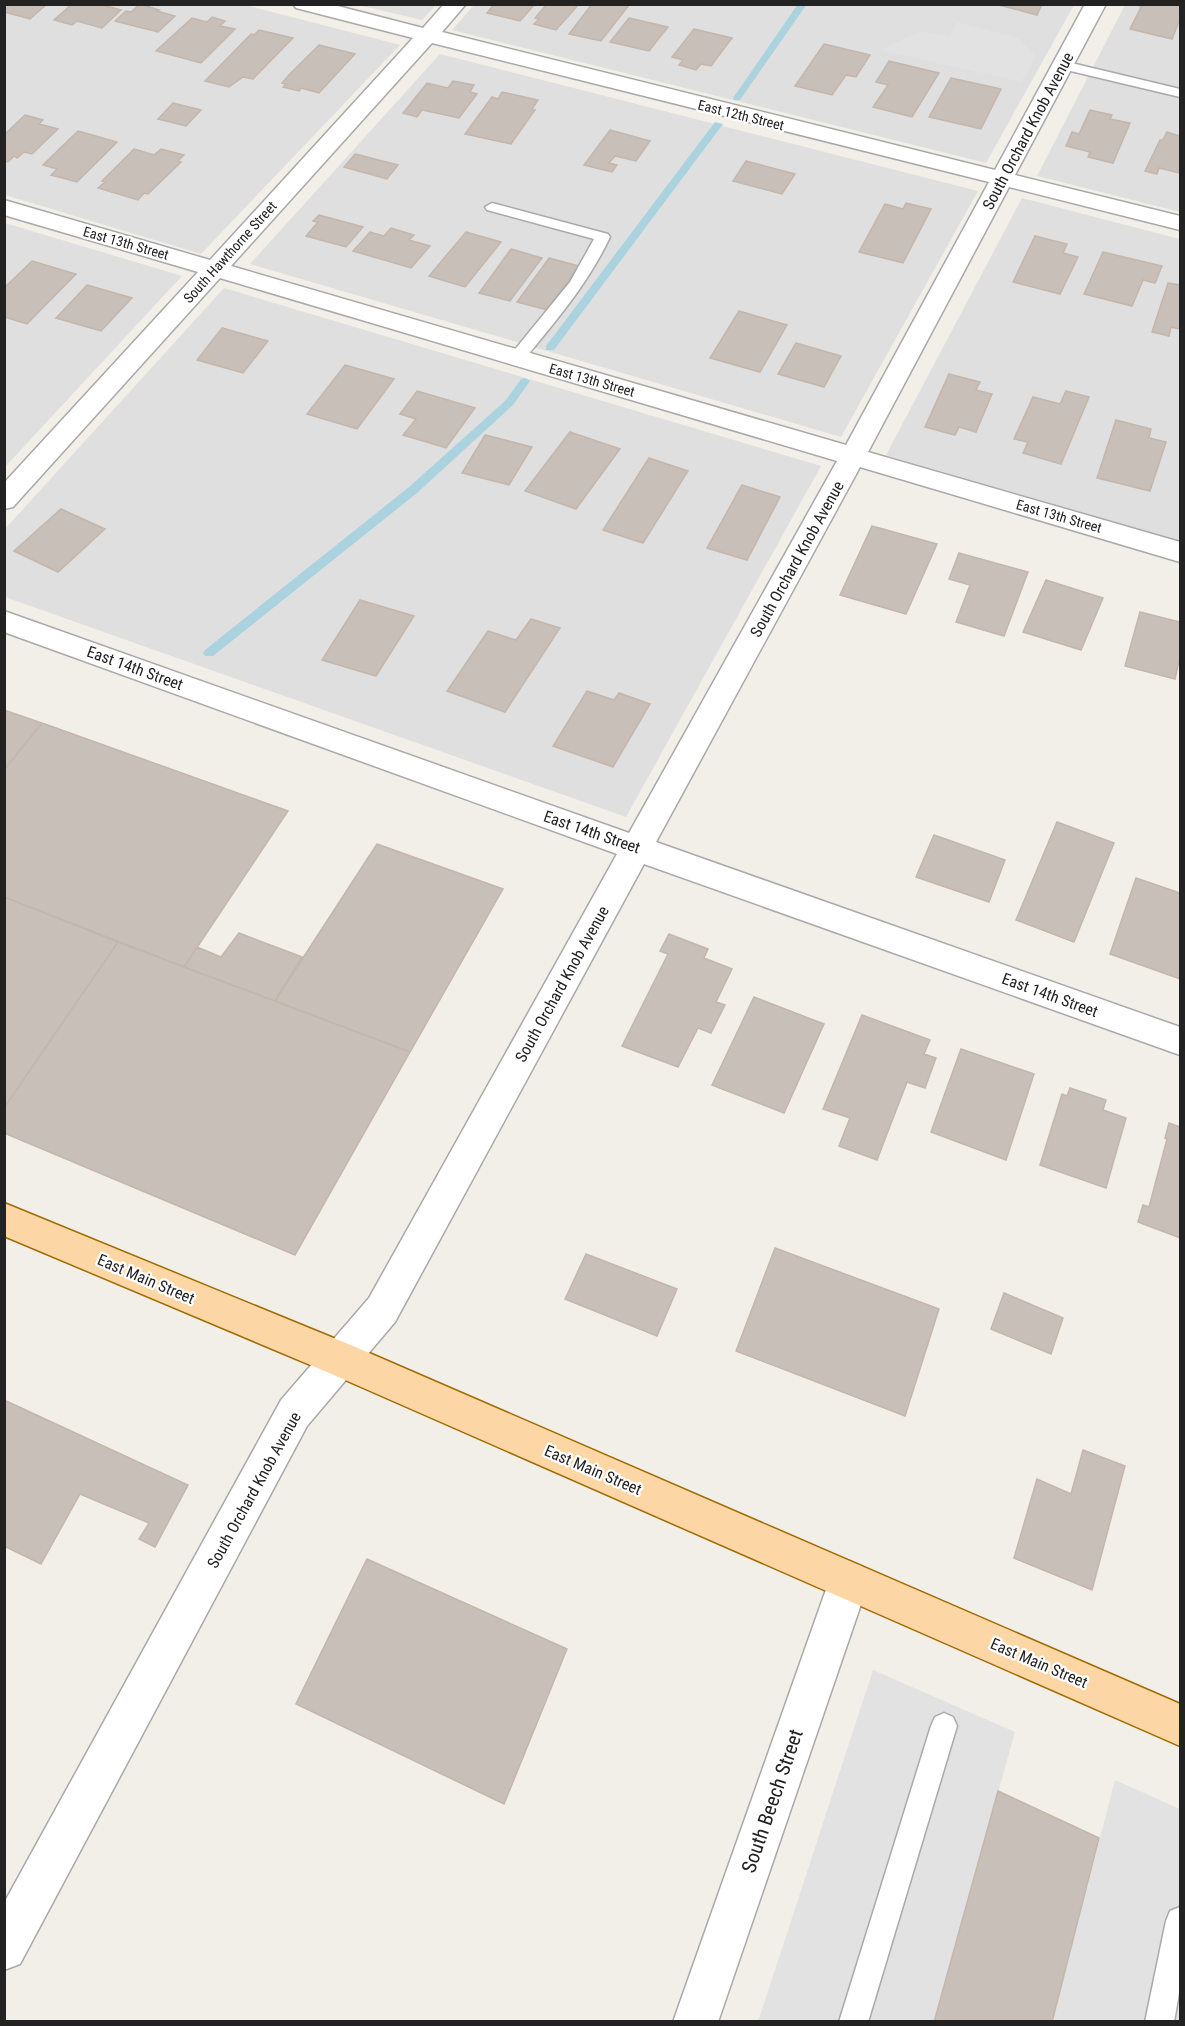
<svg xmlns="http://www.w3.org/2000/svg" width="1185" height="2026" font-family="'Roboto Condensed',sans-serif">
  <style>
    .residential { fill: #e0dfdf }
    .parking { fill: #e2e2e2 }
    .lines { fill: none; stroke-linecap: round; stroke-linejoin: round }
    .stream { fill: #aad3df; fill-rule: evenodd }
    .building { fill: #c7bfb8; stroke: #c4b6ab; stroke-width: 1.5 }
    .lane-casing { stroke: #a9a9a9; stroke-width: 3 }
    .street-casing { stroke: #a9a9a9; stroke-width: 3 }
    .primary-casing { stroke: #a06b00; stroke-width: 3 }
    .lane { fill: #fff; fill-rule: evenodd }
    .street { fill: #fff; fill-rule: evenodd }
    .primary { fill: #fcd6a4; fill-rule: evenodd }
    .labels { text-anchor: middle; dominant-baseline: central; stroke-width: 4.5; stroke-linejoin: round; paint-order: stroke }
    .far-street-label { font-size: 14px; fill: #222; stroke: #fff }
    .street-label { font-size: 16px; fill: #222; stroke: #fff }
    .near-street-label { font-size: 20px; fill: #222; stroke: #fff }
  </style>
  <rect width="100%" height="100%" fill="#f2efe9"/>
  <path class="residential" d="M475,4L1074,5L986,163L452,30Z
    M4,5H245L400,45L201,254L5,195Z
    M358,5H436L422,20Z
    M1125,5H1180V212L1037,176Z
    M440,54L978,191L841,437L250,264Z
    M1022,198L1180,239V542L886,455Z
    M5,223L182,276L5,467Z
    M224,288L821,466L626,817L5,597L4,530Z"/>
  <path class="parking" d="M957,22L1018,38L1036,57L1021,82L880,50L921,31L950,36Z
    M873,1670L1015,1732L934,2021L758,2022Z
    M1115,1780L1180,1809V2021L1052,2022Z"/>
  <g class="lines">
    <path class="stream" d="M798,4H807L740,100H734L733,98Z
      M715,122L723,124L554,350H546V346Z
      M525,378L530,381L513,405L417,493L213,656H205L203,653L205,650L409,487L505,401L521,379Z"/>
  </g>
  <path class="building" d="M4,4H47L30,19L4,12Z
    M72,4H108L106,6L121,10L102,28L77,21L72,25L54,20Z
    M140,4L159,10L157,11L175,16L158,32L115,21L126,11L131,12Z
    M494,4H535L520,21L487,13Z
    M547,4H579L556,30L534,24L539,19L535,18Z
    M592,4L629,5L601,41L569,34Z
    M995,4H1042L1037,15Z
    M1138,4H1180V19L1172,39L1130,29L1141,7Z
    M212,17L225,21L220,26L235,29L201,63L156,51L192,18L207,22Z
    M629,18L668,27L649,51L610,42Z
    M694,29L732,38L711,66L701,64L696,70L679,65L683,60L672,57Z
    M259,30L293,38L253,79L243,77L229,87L205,81L251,34L254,35Z
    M824,44L870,55L856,77L846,75L832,95L795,86Z
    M319,45L355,54L319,93L301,88L299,91L283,87L286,84L282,83L289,75Z
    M889,61L939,73L912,117L873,107L888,85L876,82Z
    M951,78L1001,89L981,129L929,117Z
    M453,81L474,85L470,92L477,94L459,118L422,110L417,117L403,113L427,83L448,88Z
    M502,92L538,100L532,109L535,110L511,144L465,134L492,97L498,99Z
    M173,103L201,110L186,126L158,119Z
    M1090,110L1112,115L1110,119L1130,123L1113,163L1088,157L1090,152L1066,146L1072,132L1079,134Z
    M25,115L43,120L39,124L58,129L32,154L24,152L17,158L14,156L8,162L4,161V135Z
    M610,130L650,141L636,161L615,156L609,163L617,165L612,172L584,165Z
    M78,131L117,142L77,182L51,175L57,169L43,165Z
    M1167,132L1180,136V173L1159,168L1157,174L1145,171L1160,140H1163Z
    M134,149L154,155L161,149L184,155L178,161L181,162L148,194L144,193L138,200L98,188L105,182L102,181Z
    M355,154L398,165L387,179L344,167Z
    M746,161L795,174L782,194L733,181Z
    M906,203L931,209L903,263L859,252L885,204L903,209Z
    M319,215L363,227L346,247L306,236L318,222L313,221Z
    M391,228L414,235L409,240L430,246L411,268L353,251L370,232L384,236Z
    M466,232L501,242L465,287L429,276Z
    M1035,236L1067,244L1063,253L1078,257L1060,294L1013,282Z
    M511,249L542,258L510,301L479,293Z
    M1103,252L1162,266L1155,283L1143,280L1132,306L1084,294Z
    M549,258L579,266L547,310L517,302Z
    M32,261L76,274L27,324L4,317V288Z
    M1168,283L1180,285V329L1171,327L1169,336L1152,332Z
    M87,285L132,298L101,331L56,318Z
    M739,311L787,325L760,372L710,358Z
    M222,328L268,341L243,373L197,360Z
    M796,343L841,356L824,387L778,374Z
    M345,365L394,379L357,429L307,414Z
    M949,374L980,382L976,390L992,394L976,432L959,427L955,435L925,427Z
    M417,391L475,408L446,448L403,435L416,419L400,414Z
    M1066,391L1089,397L1061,464L1023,453L1028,442L1014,439L1033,397L1060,404Z
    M1116,420L1151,429L1149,438L1166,442L1150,491L1097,478Z
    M570,432L620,449L576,509L525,491Z
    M485,435L532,447L509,485L462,473Z
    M649,458L688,471L643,543L603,530Z
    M742,485L780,497L747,560L707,548Z
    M61,509L105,529L58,572L14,551Z
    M872,526L937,544L906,614L840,595Z
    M959,553L1028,572L1004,636L956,622L970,585L949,579Z
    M1046,580L1103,598L1081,650L1023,632Z
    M360,600L414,616L376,676L322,660Z
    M1140,612L1180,622V656L1175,679L1125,666Z
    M531,619L560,628L505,712L447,691L488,631L516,640Z
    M587,691L614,700L619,693L650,704L613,767L553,746Z
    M4,710L42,723L4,770Z
    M42,723L288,811L184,967L4,897V770Z
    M1057,822L1114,843L1074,942L1016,920Z
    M934,835L1005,860L989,902L916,877Z
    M377,844L503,889L410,1052L275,1001Z
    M1136,878L1180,893V979L1110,954Z
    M4,897L118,942L4,1108Z
    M239,933L302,957L275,1001L184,967L197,947L221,957Z
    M669,934L708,949L704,958L732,969L716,1002L725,1005L711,1033L698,1028L678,1067L622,1046L668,954L660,951Z
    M118,942L410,1052L295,1255L4,1133V1108Z
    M754,997L824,1024L784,1113L712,1085Z
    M862,1015L930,1040L924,1054L936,1058L925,1088L907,1082L877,1160L839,1146L850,1118L823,1109Z
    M961,1049L1034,1074L1006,1160L931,1132Z
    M1070,1088L1106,1100L1103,1110L1126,1118L1106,1188L1040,1165L1062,1094L1067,1096Z
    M1169,1123L1180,1127V1238L1138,1222L1143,1205L1149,1207L1167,1139L1165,1138Z
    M775,1248L939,1309L905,1416L736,1351Z
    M586,1254L677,1289L657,1336L565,1299Z
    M1004,1293L1063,1318L1051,1354L991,1329Z
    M4,1400L188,1485L155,1547L139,1539L149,1523L80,1494L41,1564L4,1546Z
    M1083,1450L1125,1466L1092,1590L1014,1558L1037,1479L1071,1494Z
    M367,1559L567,1649L504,1804L296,1704Z
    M998,1791L1099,1838L1052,2022H934Z"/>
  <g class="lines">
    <g class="lane-casing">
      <path id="lane" d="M1063,61L1180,89V97L1058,68L1056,65L1058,62Z
        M492,203L608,234L610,237C588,284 555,322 522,362L516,363L508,358L570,282L594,239L487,210L485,207Z
        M944,1713L953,1717L957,1726L868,2022H839L931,1726L935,1717Z
        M1180,1907V1987L1174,2022H1145L1166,1921L1170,1911Z"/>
    </g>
    <g class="street-casing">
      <path id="street" d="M293,4H330L423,28L444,4H466L442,32L995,170L1085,4H1106L1015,175L1180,216V230L1009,187L868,452L1180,542V562L860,467L656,842L1180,1027V1055L644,864L395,1322L307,1426L20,1964L4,1970V1903L281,1400L369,1298L617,854L4,632V611L629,833L837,461L220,278L13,507L4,509V483L198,272L4,215V200L210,260L413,38L296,8ZM432,43L989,182L846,445L231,266Z
        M849,1561L863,1567L869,1581L718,2022H673L829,1581L835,1567Z"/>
    </g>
    <g class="primary-casing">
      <path id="primary" d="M4,1203L353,1346L1180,1704V1746L327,1372L4,1236Z"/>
    </g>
    <use href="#lane" class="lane"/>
    <use href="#street" class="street"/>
    <use href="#primary" class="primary"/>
  </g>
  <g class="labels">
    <g class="far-street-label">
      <text transform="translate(741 115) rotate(14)">East 12th Street</text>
      <text transform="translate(126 243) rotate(16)">East 13th Street</text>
      <text transform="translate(230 252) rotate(-48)">South Hawthorne Street</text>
      <text transform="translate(592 380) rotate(16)">East 13th Street</text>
      <text transform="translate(1059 516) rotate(16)">East 13th Street</text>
    </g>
    <g class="street-label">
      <text transform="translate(1028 131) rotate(-62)">South Orchard Knob Avenue</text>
      <text transform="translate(797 559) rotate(-61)">South Orchard Knob Avenue</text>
      <text transform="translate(135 668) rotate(20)">East 14th Street</text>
      <text transform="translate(592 832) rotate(19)">East 14th Street</text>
      <text transform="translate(562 984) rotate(-61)">South Orchard Knob Avenue</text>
      <text transform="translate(1050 995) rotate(20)">East 14th Street</text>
      <text transform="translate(146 1279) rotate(23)">East Main Street</text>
      <text transform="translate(593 1470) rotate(23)">East Main Street</text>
      <text transform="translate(254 1490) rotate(-61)">South Orchard Knob Avenue</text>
      <text transform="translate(1039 1663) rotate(23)">East Main Street</text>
    </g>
    <g class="near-street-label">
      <text transform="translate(772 1801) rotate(-71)">South Beech Street</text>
    </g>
  </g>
  <rect width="1185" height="2026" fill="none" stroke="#222222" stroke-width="12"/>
</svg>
